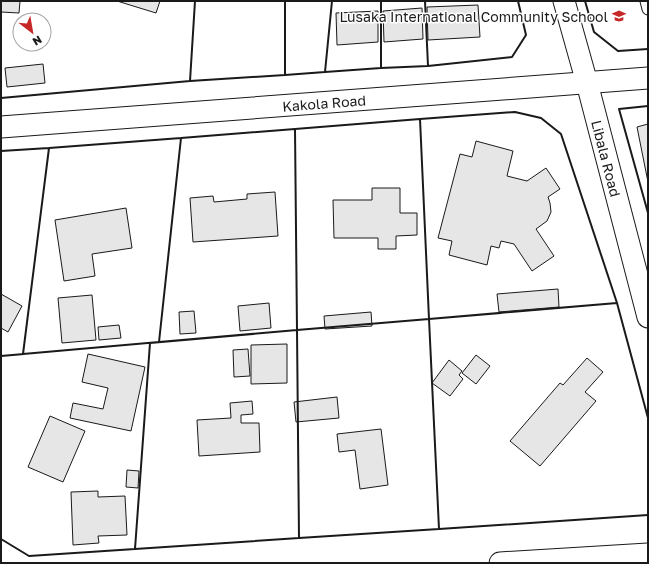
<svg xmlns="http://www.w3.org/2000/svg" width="649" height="564" font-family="'Golos Text',sans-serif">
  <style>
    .building { fill: #e6e6e6; stroke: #1a1a1a }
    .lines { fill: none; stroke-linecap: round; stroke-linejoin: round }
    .service-casing { stroke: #1a1a1a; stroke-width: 13 }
    .minor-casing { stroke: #1a1a1a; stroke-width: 23 }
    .service { stroke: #fff; stroke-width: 11 }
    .minor { stroke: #fff; stroke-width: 21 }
    .wall { stroke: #1a1a1a; stroke-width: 2 }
    .labels { text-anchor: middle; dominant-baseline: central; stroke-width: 3; stroke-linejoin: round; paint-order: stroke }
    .poi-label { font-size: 14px; fill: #1a1a1a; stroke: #fff; text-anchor: end }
    .street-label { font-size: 14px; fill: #1a1a1a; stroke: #fff }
  </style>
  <rect width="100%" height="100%" fill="#fff"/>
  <path class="building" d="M1,1H20L19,13L1,12Z
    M117,1H160L156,13Z
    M478,5L480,37L428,40L427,7Z
    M422,8L423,39L384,42L383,11Z
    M378,11V42L337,45L336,13Z
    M43,64L45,83L7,87L5,68Z
    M648,124V182L637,127Z
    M476,141L513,151L507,176L527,181L546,168L560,189L548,197L550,203L551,212L547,221L536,229L554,256L532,271L514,244L501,241L499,248L491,246L487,265L449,255L452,241L438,238L460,154L472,157Z
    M372,188H400V213H417V235L396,236V249H378V238H334L333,200H372Z
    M275,192L278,236L193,242L190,198L213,196L214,202L247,199V194Z
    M126,208L132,248L92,254L95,276L64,281L55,220Z
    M558,289L559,307L499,312L497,294Z
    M1,294L22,306L8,332L1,328Z
    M92,295L96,340L62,343L58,298Z
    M269,303L271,328L240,331L238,306Z
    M194,311L196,333L180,334L179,312Z
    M371,312L372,326L325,329L324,316Z
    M119,325L121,338L99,340L98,327Z
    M287,344V383L251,384V345Z
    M248,349L250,376L234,377L233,350Z
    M88,354L145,367L131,431L70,418L73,403L103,409L108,388L82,382Z
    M476,355L490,366L476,384L462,373Z
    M587,358L603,372L585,392L596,401L540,466L510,441L560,383L563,385Z
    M449,360L462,371L459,375L463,379L450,396L432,383Z
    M337,397L339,418L296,422L294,402Z
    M252,401L253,414L241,415V423H259L260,452L199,456L197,420L231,418L230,403Z
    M50,416L85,431L63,482L28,467Z
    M381,429L388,485L360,489L355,450L339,452L337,434Z
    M127,470L139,471L138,488L126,487Z
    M98,491V497L125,496L127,535L98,536L99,543L73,545L71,492Z"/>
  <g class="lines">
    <g class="service-casing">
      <path id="service" d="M646,1L648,9"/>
    </g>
    <g class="minor-casing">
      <g id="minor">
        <path id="s1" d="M564,1L587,83L648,317"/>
        <path id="s2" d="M1,127L648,78"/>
        <path d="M500,563L648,554"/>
      </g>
    </g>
    <use href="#service" class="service"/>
    <use href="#minor" class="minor"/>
    <path class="wall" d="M332,1L325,72L381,68V1
      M425,1L428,66L512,57L526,35L518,1
      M585,1L594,32L618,51L648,49
      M381,68L428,66V65
      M285,74V75L325,72V71
      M190,80V81L285,75V1
      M1,98L190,81L195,1
      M648,106L619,109L648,213
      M515,112L541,118L561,134L617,303L429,319L420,119Z
      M420,119L429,319L297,330L295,129Z
      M295,129L297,330L159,342L181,138Z
      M181,138L159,342L23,354L49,148Z
      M1,151L49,148V149
      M557,308L617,303L648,418
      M501,313L429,319L439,529L648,515
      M429,319L439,529L299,538L297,330Z
      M297,330L299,538L135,549L150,343Z
      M1,356L24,354
      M1,539L29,556L135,549V547"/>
  </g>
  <defs>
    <g id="school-bare" transform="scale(1.08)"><path d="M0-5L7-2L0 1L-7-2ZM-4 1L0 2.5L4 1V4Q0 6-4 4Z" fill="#c62828" stroke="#fff" stroke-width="2.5" paint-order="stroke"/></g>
  </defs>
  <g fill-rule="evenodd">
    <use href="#school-bare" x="619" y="16"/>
  </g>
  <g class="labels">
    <g class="poi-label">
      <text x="608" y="16">Lusaka International Community School</text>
    </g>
    <g class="street-label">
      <text stroke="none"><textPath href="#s2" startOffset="324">Kakola Road</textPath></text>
      <text stroke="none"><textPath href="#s1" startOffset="163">Libala Road</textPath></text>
    </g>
  </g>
  <rect width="649" height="564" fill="none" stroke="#1a1a1a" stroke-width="4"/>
  <g transform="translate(32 32) rotate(149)"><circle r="19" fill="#ffffff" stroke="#a3a3a3"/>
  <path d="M0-3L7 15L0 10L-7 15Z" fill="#c62828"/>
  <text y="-6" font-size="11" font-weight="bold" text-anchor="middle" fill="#1a1a1a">N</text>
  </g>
</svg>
